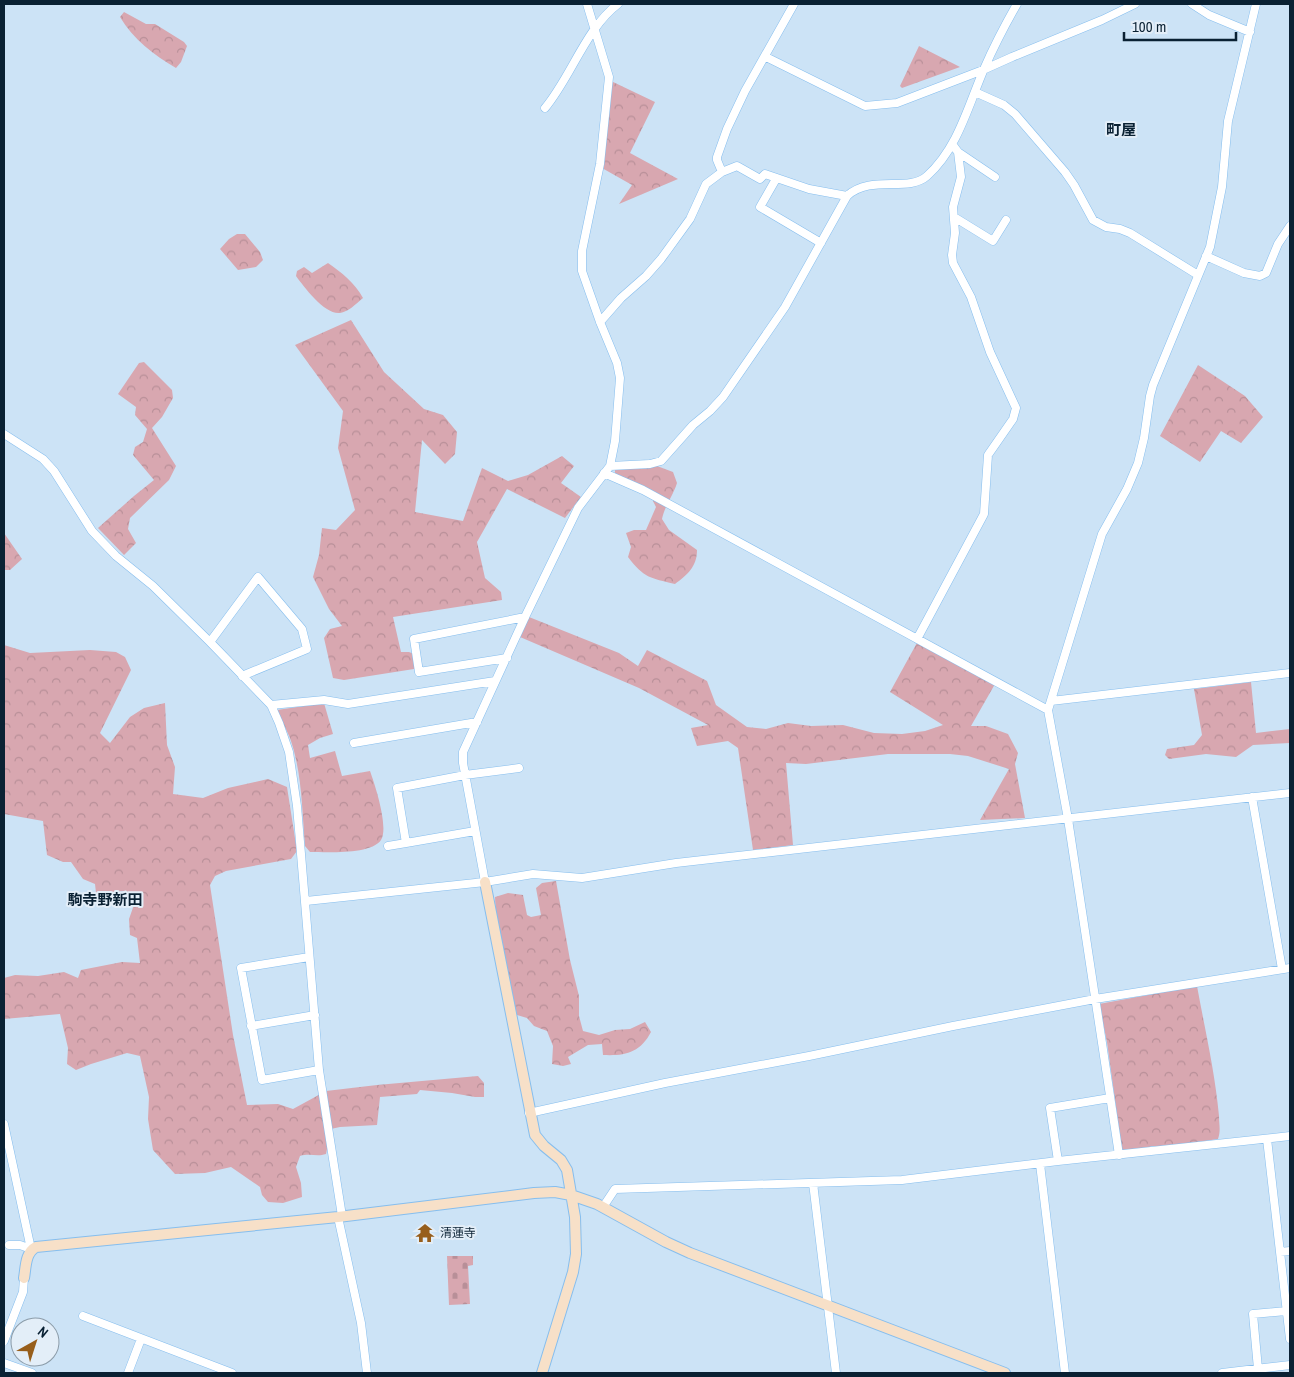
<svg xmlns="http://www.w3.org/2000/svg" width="1294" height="1377" font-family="'Archivo Narrow','Noto Sans JP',sans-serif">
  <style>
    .forest { fill: url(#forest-crowns) }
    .cemetery { fill: url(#cemetery-stones) }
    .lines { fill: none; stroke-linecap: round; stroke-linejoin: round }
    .street-casing { stroke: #86beee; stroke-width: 9 }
    .secondary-casing { stroke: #86beee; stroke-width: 12 }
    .street { stroke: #fff; stroke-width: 8 }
    .secondary { stroke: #f7e0c8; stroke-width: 10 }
    .labels { text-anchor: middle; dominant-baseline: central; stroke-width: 4; stroke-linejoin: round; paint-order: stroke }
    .poi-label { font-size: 12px; fill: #0a2133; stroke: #e3eef8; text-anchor: start }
    .quarter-label { font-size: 15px; font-weight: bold; fill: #0a2133; stroke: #e3eef8 }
  </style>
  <defs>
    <pattern id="forest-crowns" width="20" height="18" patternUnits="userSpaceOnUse" patternTransform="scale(1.25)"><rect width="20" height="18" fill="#d8a7b0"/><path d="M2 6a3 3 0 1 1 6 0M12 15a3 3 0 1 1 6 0" fill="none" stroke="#b88f98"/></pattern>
    <pattern id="cemetery-stones" width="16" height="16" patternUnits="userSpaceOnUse" patternTransform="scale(1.25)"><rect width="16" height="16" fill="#d8a7b0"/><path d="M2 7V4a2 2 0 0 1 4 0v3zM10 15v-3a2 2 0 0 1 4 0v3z" fill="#b88f98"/></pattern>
  </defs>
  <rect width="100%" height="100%" fill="#cce3f6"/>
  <path class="forest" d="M124,12L146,24H155L184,42L187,46L181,62L176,68C154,55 133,39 120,17Z
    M919,46L960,67L902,88L900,86Z
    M611,81L655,102L630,153L678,179L619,204L632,185L602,168Z
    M237,234H245L260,252L263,260L256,267L238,270L220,249L229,239Z
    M328,263C341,272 355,283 363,298C356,304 348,312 340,313C325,315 304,287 296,276L297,271L304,267L312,273Z
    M351,320L384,372L424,409L443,415L457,432L455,454L445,464L422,440L415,512L463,521L482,468L508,481L528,475L562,456L574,466L561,483L581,497L565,518L507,489L477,542L485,578L501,592L502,600L393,617L401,652H409L414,654V669L344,680L333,678L324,638L330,629L342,626L329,609L313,577L319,555L322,528L336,530L355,510L338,448L343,411L295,345Z
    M144,362L172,390L173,398L162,417L152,428L176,466L169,480L130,518L128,529L136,543L124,555L98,528L134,496L154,480L133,455L135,447L143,442L147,429L135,415L136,407L118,394L139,363Z
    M1198,365L1245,396L1263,417L1241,443L1221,431L1200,462L1160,436Z
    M657,466L673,472L677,483C673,496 665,505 662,519L669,530L697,550C697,567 687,575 675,584C650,578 644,578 628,557L631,547L626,533L634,530H646L656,507L653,501V491L615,474V469Z
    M4,533L22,559L10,570H4Z
    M529,617L619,653L638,666L647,650L707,681L716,705L747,727L766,729L788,723L811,726L843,725L874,733L902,734L925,731L943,725L890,692L918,641L995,684L971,726H986L1008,734L1018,753L1015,764L1025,818L980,820L1009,769L968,756L950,754H888L806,764L786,763L793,845L753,850L738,748L728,741L697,746L691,728L708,725L639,688L520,637Z
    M4,645L30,653L90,650L116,652L125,657L131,670L100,733L110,743L130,717L144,708L165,703L167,745L175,767L173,794L203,798L228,788L268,779L287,787L297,851L291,859L226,871L215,876L210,885L233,1035L247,1105L278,1104L293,1109L326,1091L377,1085L478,1076L484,1083V1097H475L452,1093L420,1090L417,1094L380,1097L377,1125L340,1127L326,1130L328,1144L326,1154C317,1157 310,1153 300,1156L296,1167L301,1183L302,1197L283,1203L268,1202L262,1195L260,1187L231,1167L205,1173L175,1174L153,1150L148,1119L149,1097L140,1056L127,1053L91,1064L76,1070L67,1064L68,1048L60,1014L4,1019V978L15,975L38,976L64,972L78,978L81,970L122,962L140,963L137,938L130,935L129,919L136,899L125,891L96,893L95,884L83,879L71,862H63L47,855L43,821L4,814Z
    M1251,682L1256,733L1290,729V743L1253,745L1236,757L1206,754L1169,759L1165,755L1167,749L1194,745L1202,735L1194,689Z
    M324,703L333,734L320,738L308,745L310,758L335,751L342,776L370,771C375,785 389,827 381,840C371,855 326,852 310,852L305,846C302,810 302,772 290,738C286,729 281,719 277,710Z
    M556,881L570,960L579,996V1016L583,1031L599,1035L615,1030L630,1029L645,1022L651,1032C640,1053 625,1056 603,1055L602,1044L588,1045L568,1057L571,1064L563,1066L552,1064L553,1046L547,1031L534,1026L527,1018L517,1015L496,917L495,897L508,893L523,895L527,915L531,917L541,915L536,888L542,883Z
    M1197,986C1205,1030 1215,1072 1219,1116C1219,1125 1221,1130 1218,1139L1171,1146H1152L1139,1151H1122L1107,1042L1099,1004Z"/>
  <path class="cemetery" d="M447,1256H473V1265L468,1266L470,1304L449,1305Z"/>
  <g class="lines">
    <g class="street-casing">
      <path id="street" d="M1192,4L1209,15L1250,32
        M766,57L865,106L897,103L983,70L1012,57L1102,20L1135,4
        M975,92L1004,105L1015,114L1065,172L1074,185L1093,220L1106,227L1120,229L1130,233L1198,275
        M545,108C571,77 586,28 618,4
        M958,152L995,177
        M722,172L737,166L760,179L765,174L809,189L847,196
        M776,179L760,207L821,243
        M954,217L993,241L1006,220
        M1206,256L1244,273L1260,276L1266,273L1278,244L1290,226
        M600,322L621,298L646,276L661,259L690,219L706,184L722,172L717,160V157L727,129L745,91L794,4
        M4,434L43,459L54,471L92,531L116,556L153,586L210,642L271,705L279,723L289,752L297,806L319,1070L342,1216
        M610,466L650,464L661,461L693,425L710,411L723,397L785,307L847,196C871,174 908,193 927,176C958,148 968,106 984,69C994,46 1005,25 1017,4
        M604,473L643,490L1048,710
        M917,639L984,514L988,455L1013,419L1016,408L990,352L971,297L953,263L952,255L955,233L953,207L961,177L958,152L952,144
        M210,642L258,577L302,629L307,649L242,676
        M507,658L419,672L414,639L525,617
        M1051,701L1290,673
        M271,705L324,700L348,704L495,681
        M354,743L477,722
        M1252,797L1282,969
        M475,831L406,843L397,788L465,775L519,768
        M388,846L406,843
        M485,882L463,763V752L525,617L578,508L610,466L615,441L620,378L617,363L600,322L582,271V251L600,164L609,77L587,4
        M306,901L485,882L533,874L582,878L676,863L1290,793
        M309,957L241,968L262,1080L319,1070
        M251,1026L315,1015
        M529,1113L665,1083L809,1056L953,1026L1095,999L1290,968
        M4,1124L31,1249
        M1267,1139L1290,1339
        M1119,1155L1068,819L1048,710L1102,534L1127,489L1138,463L1144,438L1150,396L1153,385L1210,247L1222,187L1228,121L1256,4
        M1058,1161L1050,1108L1110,1098
        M1040,1164L1065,1373
        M813,1183L836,1373
        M603,1207L615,1189L902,1180L1058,1161L1290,1136
        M338,1217L361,1323L367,1373
        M9,1245H20L31,1249
        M1280,1252L1290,1251
        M83,1316L232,1373
        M4,1341L23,1292L24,1278
        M4,1363L32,1373
        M1258,1369L1253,1314L1286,1311
        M128,1373L141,1339
        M1222,1373L1290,1365"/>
    </g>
    <g class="secondary-casing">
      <path id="secondary" d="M485,882L535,1135L544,1146L561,1160L567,1170L575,1217L576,1254L573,1272L542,1373
        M24,1278C26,1267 25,1253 36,1247L338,1217L534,1193L555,1192L571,1195L597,1204L666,1242L690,1253L1005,1373"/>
    </g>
    <use href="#street" class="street"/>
    <use href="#secondary" class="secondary"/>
  </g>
  <defs>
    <g id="temple-bare" transform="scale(1.5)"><path d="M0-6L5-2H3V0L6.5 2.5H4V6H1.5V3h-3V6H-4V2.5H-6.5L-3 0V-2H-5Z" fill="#975e1b" stroke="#e3eef8" stroke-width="2.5" paint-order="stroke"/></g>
  </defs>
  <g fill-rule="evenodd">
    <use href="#temple-bare" x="425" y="1233"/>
  </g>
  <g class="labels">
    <g class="poi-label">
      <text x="440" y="1233">清蓮寺</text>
    </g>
    <g class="quarter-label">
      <text x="1121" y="129">町屋</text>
      <text x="105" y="899">駒寺野新田</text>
    </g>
  </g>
  <rect width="1294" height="1377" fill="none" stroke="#0a2133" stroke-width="10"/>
  <g transform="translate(35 1342) rotate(39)"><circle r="24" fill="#e3eef8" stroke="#8c9ca9"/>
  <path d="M0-4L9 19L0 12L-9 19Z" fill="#975e1b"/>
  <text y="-8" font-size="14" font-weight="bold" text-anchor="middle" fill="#0a2133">N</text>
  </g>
  <path d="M1124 32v8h112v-8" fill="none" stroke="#0a2133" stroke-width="2.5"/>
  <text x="1132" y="32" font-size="15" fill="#0a2133" stroke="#e3eef8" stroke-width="4" paint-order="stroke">100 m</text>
</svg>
